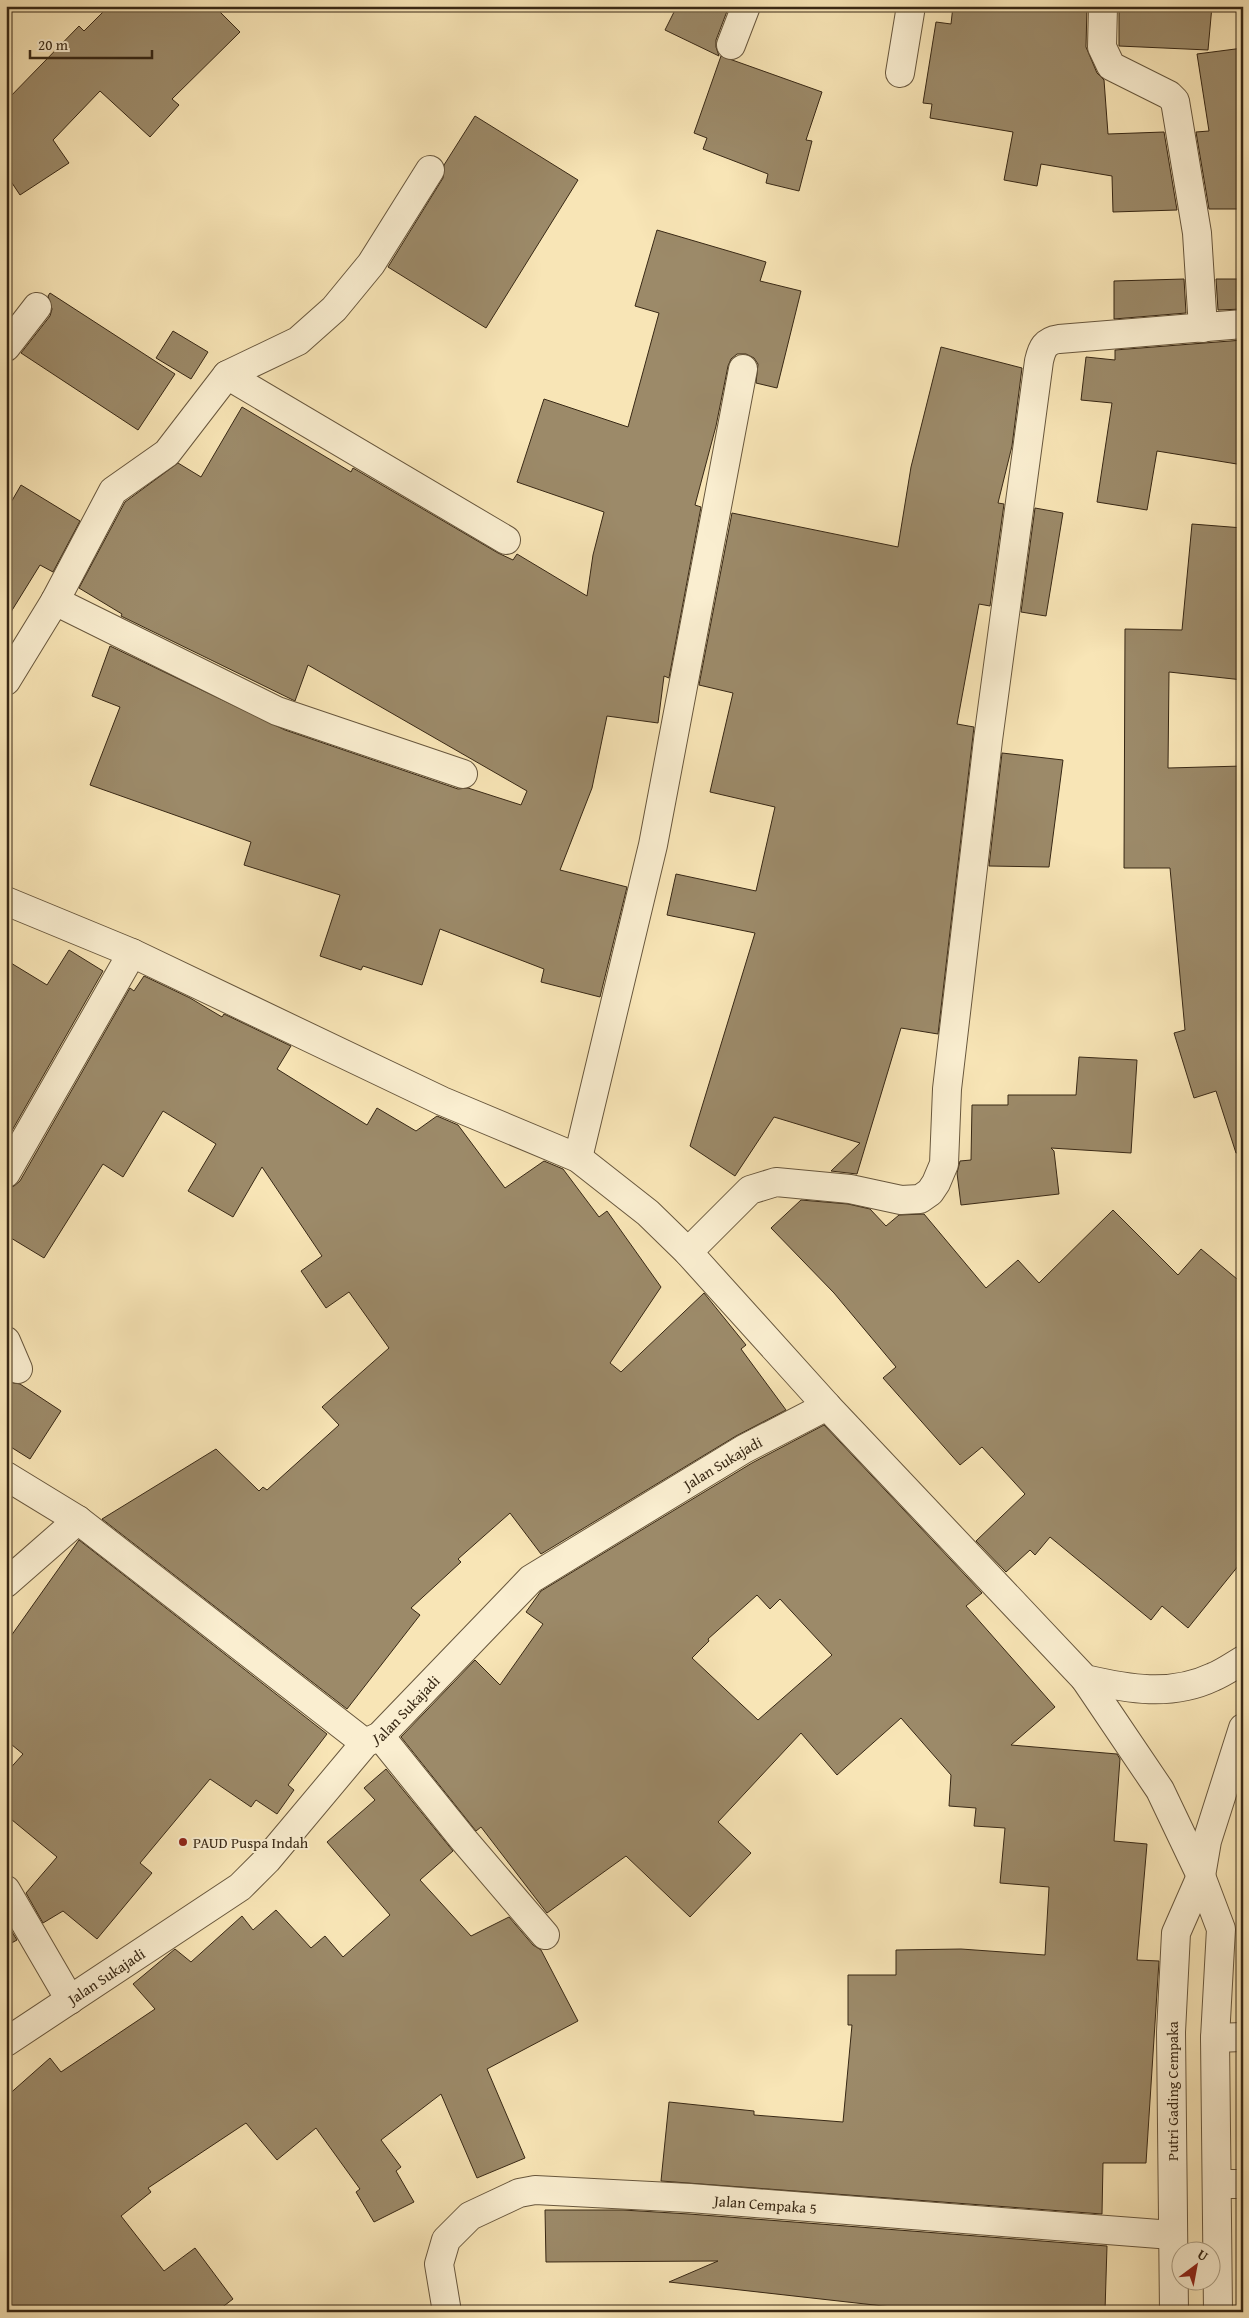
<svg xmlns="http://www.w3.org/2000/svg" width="1249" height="2318" font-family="'Gentium Book Plus',serif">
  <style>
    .building { fill: #9c8a69; stroke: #382815; fill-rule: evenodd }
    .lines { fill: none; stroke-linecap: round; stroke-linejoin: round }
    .minor-casing { stroke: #68573d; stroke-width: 30 }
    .minor { stroke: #faeed0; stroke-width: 28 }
    .poi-dot { fill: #8f2418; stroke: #faeed0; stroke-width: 2 }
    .labels { text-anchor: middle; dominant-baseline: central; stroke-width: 4; stroke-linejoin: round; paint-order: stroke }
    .street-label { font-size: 15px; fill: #382815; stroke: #faeed0 }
    .poi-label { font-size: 15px; fill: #382815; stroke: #faeed0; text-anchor: start }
  </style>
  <rect width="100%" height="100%" fill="#f8e5b6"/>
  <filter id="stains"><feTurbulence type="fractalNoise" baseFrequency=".004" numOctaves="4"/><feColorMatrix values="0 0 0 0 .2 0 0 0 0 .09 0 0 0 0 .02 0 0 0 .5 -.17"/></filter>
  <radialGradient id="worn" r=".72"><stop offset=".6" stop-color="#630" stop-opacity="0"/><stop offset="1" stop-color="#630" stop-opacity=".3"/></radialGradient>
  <path class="building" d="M109,6H214L240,32L172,99L179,105L150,137L100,91L53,140L69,163L20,195L6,174V101L79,26L84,31Z
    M677,6H729L716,40V47L719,56L665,30Z
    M953,6H1087L1086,47L1097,73L1104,80L1108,134L1164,132L1177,210L1113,212L1112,176L1041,164L1037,186L1004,180L1013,132L930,118L932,104L923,103L936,22L951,24Z
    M1119,6H1212L1208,50L1119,46Z
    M1243,48V209H1209L1196,132L1209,131L1197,54Z
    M721,56L822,92L806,140L812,141L799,191L766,183L768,174L703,149L707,138L694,133Z
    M475,116L578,180L486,328L388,267L443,178L444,165Z
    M657,230L766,262L760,281L801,291L777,388L756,383L758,364L754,358L746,354H737L731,359L728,366L716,426L695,505L701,507L669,678L664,676L658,723L607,716L592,788L560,870L627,887L600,997L541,982L544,969L440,929L422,985L363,966L361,970L320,956L340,895L244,865L251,842L90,785L120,707L92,696L110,646L285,730L458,789L468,788L521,805L527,791L308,665L295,701L121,616L122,614L79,588L125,502L178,463L201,477L242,407L351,472L353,468L498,553L513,560L517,554L587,596L593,555L604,512L517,482L544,399L628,427L659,313L635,306Z
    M1184,279L1186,313L1114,319V281Z
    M1216,279H1243V309L1218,310Z
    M50,293L175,374L138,430L21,353L50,316L52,309L48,296Z
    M173,331L208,352L191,379L156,358Z
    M1243,340V465L1157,451L1147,510L1097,502L1112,403L1081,400L1086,357L1115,360V350Z
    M941,347L1022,368L1012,446L998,503L1004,504L990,606L979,604L957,724L974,727L938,1034L901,1028L857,1174L831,1171L860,1143L774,1117L735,1176L690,1146L755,933L667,915L676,874L756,891L775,807L710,792L733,693L699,685L732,513L898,547L911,467Z
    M21,485L80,521L53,572L40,565L6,620V511Z
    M1035,508L1063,513L1046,616L1021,612Z
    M1192,524L1243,528V680L1169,672L1168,768L1243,766V1152L1236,1153L1216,1091L1194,1098L1174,1033L1185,1030L1170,868H1124L1125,629L1182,630Z
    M1002,753L1063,760L1049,867L989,866Z
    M69,950L103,971L6,1141V960L47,985Z
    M144,976L190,998L222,1017L224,1014L291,1046L277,1069L367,1125L377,1108L416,1131L437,1116L458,1125L505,1188L544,1161L563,1169L599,1217L607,1211L661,1287L610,1363L621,1372L704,1293L746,1345L741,1349L786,1410L736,1436L541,1554L510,1513L458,1559L461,1562L411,1608L420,1615L347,1709L102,1519L216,1449L259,1491L263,1487L267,1490L339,1425L322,1407L389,1348L349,1292L326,1308L301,1271L322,1256L262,1167L233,1217L188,1191L216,1144L163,1111L123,1177L103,1164L44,1258L6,1235V1189L14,1186L20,1181L130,988L134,991Z
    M1079,1057L1137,1060L1131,1153L1051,1148L1054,1151L1059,1194L961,1205L957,1173L960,1161L971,1160L972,1105H1008V1095H1076Z
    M801,1200L848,1204L870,1209L886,1226L899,1215L924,1214L986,1288L1018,1260L1039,1283L1113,1210L1178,1275L1201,1249L1243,1284V1560L1188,1628L1162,1606L1151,1620L1050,1537L1035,1555L1030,1550L1006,1572L976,1541L1025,1494L982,1447L960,1465L883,1378L896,1367L834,1293L771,1228Z
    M6,1379L9,1382L20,1384L61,1411L30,1459L6,1444Z
    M824,1425L982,1593L966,1606L1055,1707L1011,1745L1117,1754L1120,1759L1114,1841L1147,1844L1137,1960L1159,1961L1146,2163H1103L1102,2214L661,2181L669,2102L754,2111V2115L843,2122L852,2025H848V1975H896V1950L961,1949L1045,1955L1049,1887L1000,1883L1005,1828L974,1826L976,1808L949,1806L951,1775L901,1718L837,1775L801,1733L718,1822L751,1853L690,1917L626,1856L547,1913L481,1827L476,1831L401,1737L475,1660L500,1685L543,1624L526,1612L541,1591L752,1463ZM757,1595L770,1609L780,1599L832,1655L758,1720L692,1658L709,1641L708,1639Z
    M79,1540L327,1734L288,1785L294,1790L277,1814L256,1800L251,1807L210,1779L140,1863L152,1873L97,1939L63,1911L43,1923L26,1893L57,1857L6,1815V1773L23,1754L6,1740V1643Z
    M386,1769L453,1851L420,1880L471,1936L509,1917L533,1945L541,1950L578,2021L487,2069L525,2158L477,2178L441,2094L381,2140L401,2167L396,2171L414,2202L374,2222L356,2192L360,2189L316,2128L277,2160L246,2123L148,2188L151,2192L121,2216L164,2271L195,2248L233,2299L216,2312H6V2097L50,2058L61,2072L155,2009L133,1984L175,1949L191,1962L242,1916L253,1930L276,1910L311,1948L325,1936L343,1957L390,1915L327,1842L375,1800L364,1788Z
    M6,1922L17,1940L6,1946Z
    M545,2210H623L689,2214L1107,2246L1105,2311L901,2312V2308L669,2282L718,2261L546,2262Z"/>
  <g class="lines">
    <g class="minor-casing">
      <g id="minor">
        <path d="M1103,6L1102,47L1111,66L1169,95L1175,101L1197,233L1203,328"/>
        <path d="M731,45L746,6"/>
        <path d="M900,73L911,6"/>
        <path d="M6,347L37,307"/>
        <path d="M227,375L506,540"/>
        <path d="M55,601L277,711L463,774"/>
        <path d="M6,681L55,601L113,491L167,453L227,375L298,341L334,309L371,264L430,170"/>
        <path d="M6,901L132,953L442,1101L578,1158L648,1213L688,1252L827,1406L1085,1679C1128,1689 1171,1697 1213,1677C1223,1673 1233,1666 1243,1660"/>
        <path d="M578,1158L653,845L743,369"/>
        <path d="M6,1173L132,953"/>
        <path d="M688,1252L750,1190L776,1182L850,1189L901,1200L920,1199L930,1192L936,1183L944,1164L947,1089L988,740L1039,361C1042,348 1045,341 1059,339L1243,324"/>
        <path d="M6,1341L18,1369"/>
        <path d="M6,1476L78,1520L365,1743"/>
        <path d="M6,1583L78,1520"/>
        <path d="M1085,1679L1160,1790L1201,1876L1221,1929L1215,2038L1218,2312"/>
        <path d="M380,1736L463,1839L545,1935"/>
        <path d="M6,1890L70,2000"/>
        <path d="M1215,2038L1243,2037"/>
        <path id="s1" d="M6,2042L240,1887L267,1860L365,1743L380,1736L531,1579L744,1449L827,1406"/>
        <path d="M1218,2184H1243"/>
        <path id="s2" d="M447,2312L439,2264L446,2240L470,2216L519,2193L535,2190L690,2198L1172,2235"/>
        <path d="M1174,2312L1171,2032L1176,1933L1201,1876L1207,1841L1243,1728"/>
      </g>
    </g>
    <use href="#minor" class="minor"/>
  </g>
  <circle class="poi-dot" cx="183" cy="1842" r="5"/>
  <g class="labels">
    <g class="street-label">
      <text stroke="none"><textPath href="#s1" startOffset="930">Jalan Sukajadi</textPath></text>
      <text stroke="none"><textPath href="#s1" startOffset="525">Jalan Sukajadi</textPath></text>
      <text stroke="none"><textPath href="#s1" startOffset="120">Jalan Sukajadi</textPath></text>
      <text transform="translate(1172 2091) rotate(-90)">Putri Gading Cempaka</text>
      <text stroke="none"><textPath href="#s2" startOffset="409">Jalan Cempaka 5</textPath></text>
    </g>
    <g class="poi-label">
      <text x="193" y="1842">PAUD Puspa Indah</text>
    </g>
  </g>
  <rect width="1249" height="2318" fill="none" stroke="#f8e5b6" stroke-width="25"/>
  <rect x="8" y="8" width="1234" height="2303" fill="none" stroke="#382815" stroke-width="2.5"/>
  <rect x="12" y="12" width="1224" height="2293" fill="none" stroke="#382815"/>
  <g transform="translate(1196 2266) rotate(32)"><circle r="24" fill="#faeed0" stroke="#ac9f85"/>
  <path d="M0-4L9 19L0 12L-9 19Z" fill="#8f2418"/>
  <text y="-8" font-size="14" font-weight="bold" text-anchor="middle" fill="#382815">U</text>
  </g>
  <path d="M30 50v8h122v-8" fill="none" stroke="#382815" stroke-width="2.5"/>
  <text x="38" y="50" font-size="15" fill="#382815" stroke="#faeed0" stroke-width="4" paint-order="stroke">20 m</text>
  <rect width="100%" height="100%" filter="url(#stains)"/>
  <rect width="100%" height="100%" fill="url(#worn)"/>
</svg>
